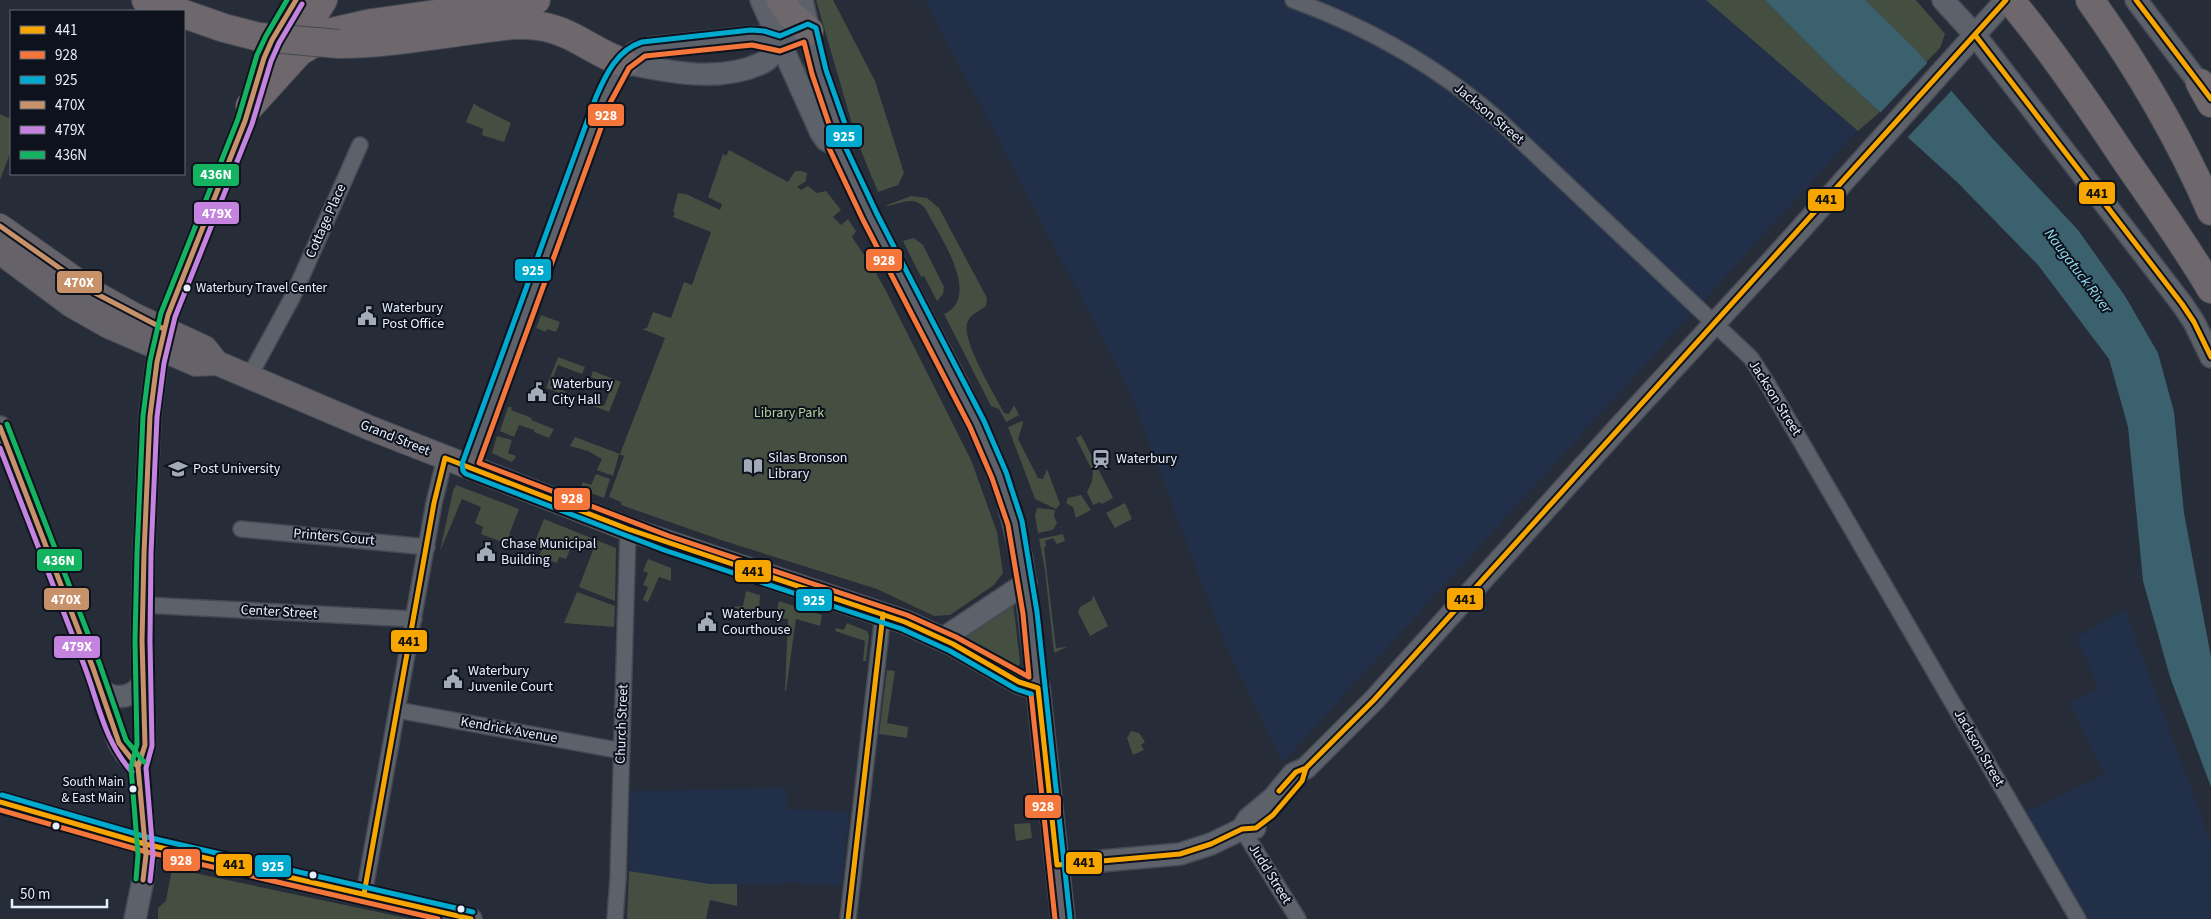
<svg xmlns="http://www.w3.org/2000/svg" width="2211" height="919" font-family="'Source Sans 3',sans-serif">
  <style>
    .built { fill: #222f49 }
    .green { fill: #454f41 }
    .water { fill: #3a616d }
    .pier { fill: #262c38 }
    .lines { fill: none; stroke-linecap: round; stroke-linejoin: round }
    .street-casing { stroke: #444954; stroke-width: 18 }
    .secondary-casing { stroke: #444954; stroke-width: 24 }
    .primary-casing { stroke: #444954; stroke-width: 26 }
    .highway-casing { stroke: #444954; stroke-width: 30 }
    .street { stroke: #5c616a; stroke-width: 15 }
    .secondary { stroke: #5c616a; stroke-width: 21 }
    .primary { stroke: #656369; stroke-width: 24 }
    .highway { stroke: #6e686c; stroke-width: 28 }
    .highway-bridge-casing { stroke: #444954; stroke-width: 30; stroke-linecap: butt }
    .highway-bridge { stroke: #6e686c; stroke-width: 28 }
    .bus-1-casing { stroke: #0d121d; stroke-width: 9 }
    .bus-2-casing { stroke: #0d121d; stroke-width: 9 }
    .bus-3-casing { stroke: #0d121d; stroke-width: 9 }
    .bus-4-casing { stroke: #0d121d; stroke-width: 9 }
    .bus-5-casing { stroke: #0d121d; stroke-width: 9 }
    .bus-6-casing { stroke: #0d121d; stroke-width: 9 }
    .bus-1 { stroke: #f7a600; stroke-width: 5 }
    .bus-2 { stroke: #f5763a; stroke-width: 5 }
    .bus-3 { stroke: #00a9ce; stroke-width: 5 }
    .bus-4 { stroke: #c7916a; stroke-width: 5 }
    .bus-5 { stroke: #c483df; stroke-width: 5 }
    .bus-6 { stroke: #13b361; stroke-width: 5 }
    .bus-dot { fill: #e7effe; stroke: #0d121d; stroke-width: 2 }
    .labels { text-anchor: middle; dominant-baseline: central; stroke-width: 4; stroke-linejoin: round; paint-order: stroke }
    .bus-label { font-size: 13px; fill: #e7effe; stroke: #0d121d; text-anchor: start }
    .street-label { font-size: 14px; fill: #e7effe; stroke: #0d121d }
    .poi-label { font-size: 14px; fill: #e7effe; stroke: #0d121d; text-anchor: start }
    .park-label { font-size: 14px; fill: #b4d29b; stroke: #0d121d }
    .water-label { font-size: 15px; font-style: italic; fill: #92ddf3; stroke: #0d121d }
    .line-badge { stroke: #0d121d; stroke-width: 2 }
    .badge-label { font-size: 14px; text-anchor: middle; font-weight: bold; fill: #fff }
    .pale-badge-label { font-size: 14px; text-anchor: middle; font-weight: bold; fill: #111 }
  </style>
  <rect width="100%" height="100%" fill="#262c38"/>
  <path class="built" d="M925,0H1706L1858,131L1283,762L1224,642L1128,387Z
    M2125,609L2211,843V919H2089L2026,812L2104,775L2070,703L2099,688L2076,638Z
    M786,788V809L849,812L841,886L783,882L780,884H710L629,871L631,791Z"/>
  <path class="green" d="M816,0H833L875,81L904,173L898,185L878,192L857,141Z
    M1706,0H1765L1835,71L1880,112L1858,131Z
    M1865,0H1916L1945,34L1940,48L1926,62Z
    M474,103L477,106L511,123L504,142L482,135L483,129L466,122Z
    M0,114L11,119V151L0,180Z
    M729,150L788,182L795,171H801L807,173L806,181L797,187L801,190L808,186L817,193L826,191L841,210L833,217L841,225L848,219L856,231L852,237L873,268L885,289L971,460L997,532L1003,573L994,585L950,615L934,616L877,589L724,541L621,505V502L609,497L624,456L619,454L613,476L597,470L602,459L588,451L570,446L575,437L620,454L665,338L642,329L647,328L653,312L671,318L684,282L692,285L711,232L673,217L675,213L673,212L678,193L686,194L720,210L722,204L708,197L723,154L726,156Z
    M911,196L927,198L939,208L987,298L986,306C980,311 972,313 968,321C959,337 995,395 1004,413L1009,414L1014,405L1019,415L1006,422L999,409L991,406L944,314C983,296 938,234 925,208C912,194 900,205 885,206Z
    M914,238L923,245L944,287L943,294L937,301L924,276L921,277L903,241Z
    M541,315L560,322L556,332L547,329L546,332L536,328Z
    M558,357L585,367L582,374L558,365L550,385L566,392L565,395L546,388Z
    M593,371L621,382L609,412L588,404L589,401L604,406L612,386L591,377Z
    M508,407H512L511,410L532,418L531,420L554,429L549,438L534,432V430L519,425L514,437L500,431Z
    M1022,421L1023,423L1018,439L1038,478L1043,479L1047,469L1060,504L1056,509L1035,499L1008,427Z
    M1081,435L1113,498L1102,504L1100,502L1093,505L1087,492L1092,481L1093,472L1076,438Z
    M497,436L512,440L508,453L516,456L514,460L511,462L492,453Z
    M596,474L610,479L604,498L583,490L581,487L583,482L591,485Z
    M456,485L519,509L509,535L511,536L507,544L481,534L483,527L475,523L481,507L462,499L440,551L453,491Z
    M1081,495L1091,510L1076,518L1073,507L1066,503L1068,498Z
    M1125,503L1132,519L1115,528L1106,513Z
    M1037,508L1055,510L1054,516L1057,523L1053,530L1038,533L1035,516Z
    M544,519L616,548L615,601L579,587L593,550L573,542L566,559L559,557L557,563L539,556L542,548L534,544Z
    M1063,534L1065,541L1057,544L1053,538L1045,541L1046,546L1044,548L1056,648L1067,647L1054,653L1045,570L1039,539Z
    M648,559L671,568V581L659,577L648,602L643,600L648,587L643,585L648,573L643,571Z
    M746,591L760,595L759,613H749L733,607L743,606Z
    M577,592L615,606L614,627L564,623Z
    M1093,595L1108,626L1090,636L1078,612L1080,607L1092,600Z
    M779,601L822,615L820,626L796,619L786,691H785L788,619L778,618L777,610Z
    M1013,602L1020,662L1019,666L1015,667L965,639L962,635Z
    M847,623L867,631L869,636L866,661H863L865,641L835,631L836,628L844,630Z
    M887,670L895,671L887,723L908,727L907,738L879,734Z
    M1131,731L1139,733L1145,742L1141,745L1144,750L1133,755L1127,738Z
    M1030,823L1032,838L1016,841L1014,824Z
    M175,870H180L411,919H158V908L166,901L171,874Z
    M629,871L710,884H737V906L710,900L706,919H627Z"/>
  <path class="water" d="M1765,0H1865L1916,50L1993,139L2078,230L2125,296L2158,353L2174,412L2184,513L2211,657V787L2170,677L2143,581L2128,427L2109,359L2038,265L1958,183L1835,71Z"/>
  <path class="pier" d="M1929,61L1953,89L1906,139L1879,114Z"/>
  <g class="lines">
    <g class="street-casing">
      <path id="street" d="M1293,0C1370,28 1440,68 1501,122L1751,358L1767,383L2078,919
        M249,377L292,298L360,145
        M469,467L603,100L611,81L625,63
        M241,529L427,547
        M143,605L414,619
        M397,710L622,751
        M1242,829L1298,919
        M364,894L434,503L445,458
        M615,919L618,878L628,529
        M848,919L883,614"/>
    </g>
    <g class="secondary-casing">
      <path id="secondary" d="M761,0L821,133L826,140L836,145
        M802,0L817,66L838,126L836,145L870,217L955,379L991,455L1007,499L1022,559L1038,688
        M1943,0L1975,35L2182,304L2194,322L2211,357
        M2136,0L2208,95
        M780,44L762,38L752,37L650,48L635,52L625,63C668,72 720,83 762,63C772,59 774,50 781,44C789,39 800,35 809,31
        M0,427L93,668L119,743L126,754L138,767
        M942,639L1026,583
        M101,690C115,701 139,698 143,679
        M0,802L145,844L471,919
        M1242,829L1248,819L1273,798L1293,774L1306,768L1374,700L1621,425L1773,260L2006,0
        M1057,865L1180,854L1211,844L1242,829L1255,828
        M135,919L143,880L146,855L138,767L145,745L142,641L144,553L150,416L157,362L168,315L245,121L264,58L272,40L296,0"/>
    </g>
    <g class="primary-casing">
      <path id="primary" d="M0,226L95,293L136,316L205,348L217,363
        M0,252L71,305L108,326L196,364L217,363L370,428L628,529L905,622L953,644L1019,682L1038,688L1063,919"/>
    </g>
    <g class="highway-casing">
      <path id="highway" d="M146,0L176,11
        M781,0L790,14L809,31
        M2010,0C2051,49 2087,102 2122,155C2152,199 2184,243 2211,289
        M2090,0C2137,66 2179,137 2211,211
        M184,14L224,28L259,37
        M339,44C384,44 428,36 473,30C496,27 521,22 545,27C575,33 596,54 625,63
        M288,54L323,0
        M2200,83L2211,103
        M250,106L299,52L332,32L372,23L536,0"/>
    </g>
    <use href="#street" class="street"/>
    <use href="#secondary" class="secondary"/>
    <use href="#primary" class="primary"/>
    <use href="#highway" class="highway"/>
    <g class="highway-bridge-casing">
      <path id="highway-bridge" d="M259,37L339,44"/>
    </g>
    <use href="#highway-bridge" class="highway-bridge"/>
    <g class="bus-1-casing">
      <path id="bus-1" d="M2136,0L2211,99
        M1975,35L2182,304L2194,322L2211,357
        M1279,791L1296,772L1306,768L1374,700L2006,0
        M0,802L145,844L471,919
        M364,894L434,503L445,458L628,529L905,622L953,644L1019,682L1038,688L1057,865L1180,854L1211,844L1242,829L1256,828L1273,815L1302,781L1306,768
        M848,919L883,614"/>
    </g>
    <g class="bus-2-casing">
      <path id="bus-2" d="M804,42L812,74L830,127L829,148L863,220L970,427L992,478L1008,525L1023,614L1029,677L956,637L907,615L669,536L479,463L610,103L629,68L645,56L752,45L780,51Z
        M1031,694L1055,919
        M0,810L143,851L438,919"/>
    </g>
    <g class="bus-3-casing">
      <path id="bus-3" d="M1031,694L1016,689L950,651L902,629L664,550L466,474L463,471L462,464L596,97C606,74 617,50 642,42L751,30L764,31L780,36L808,24L816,28L826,70L845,124L844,144L877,214L984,421L1006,472L1022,521L1037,612L1070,918
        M2,795L147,837L473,912"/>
    </g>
    <g class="bus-4-casing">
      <path id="bus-4" d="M0,226L95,293L164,329
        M0,427L93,668L119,743L138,767
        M143,880L146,855L138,767L145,745L142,641L144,553L150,416L157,362L168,315L245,121L264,58L272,40L296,0"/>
    </g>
    <g class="bus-5-casing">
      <path id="bus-5" d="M0,448C28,520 56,593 84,665C99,704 104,741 132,772
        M150,881L153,854L146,768L152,746L150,641L151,553L157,417L164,363L175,317L252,124L271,61L279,43L302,4"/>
    </g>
    <g class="bus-6-casing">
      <path id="bus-6" d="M7,424L100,665L126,740L144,762
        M136,879L138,855L131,767L137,744L135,641L137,553L143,416L150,361L161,313L238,119L257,55L266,36L287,0"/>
    </g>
    <use href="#bus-1" class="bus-1"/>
    <use href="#bus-2" class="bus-2"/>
    <use href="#bus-3" class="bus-3"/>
    <use href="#bus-4" class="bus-4"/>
    <use href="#bus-5" class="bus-5"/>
    <use href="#bus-6" class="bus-6"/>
  </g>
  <defs>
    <g id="civic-bare" transform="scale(1.5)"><path d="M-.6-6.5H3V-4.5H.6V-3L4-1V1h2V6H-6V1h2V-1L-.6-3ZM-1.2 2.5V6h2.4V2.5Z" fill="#a3abb9" stroke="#0d121d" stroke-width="2.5" paint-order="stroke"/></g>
    <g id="station-bare" transform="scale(1.5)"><path d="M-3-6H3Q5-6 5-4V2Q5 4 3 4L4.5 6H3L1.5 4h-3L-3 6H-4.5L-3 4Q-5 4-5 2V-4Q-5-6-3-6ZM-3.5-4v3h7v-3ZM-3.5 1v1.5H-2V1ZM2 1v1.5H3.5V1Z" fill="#a3abb9" stroke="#0d121d" stroke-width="2.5" paint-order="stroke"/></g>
    <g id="library-bare" transform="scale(1.5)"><path d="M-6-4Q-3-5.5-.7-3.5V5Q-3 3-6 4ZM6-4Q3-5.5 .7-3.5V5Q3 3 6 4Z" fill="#a3abb9" stroke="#0d121d" stroke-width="2.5" paint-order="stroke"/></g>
    <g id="university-bare" transform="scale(1.5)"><path d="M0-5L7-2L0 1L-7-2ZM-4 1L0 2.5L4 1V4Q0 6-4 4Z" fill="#a3abb9" stroke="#0d121d" stroke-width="2.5" paint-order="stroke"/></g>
  </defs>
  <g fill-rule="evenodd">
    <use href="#civic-bare" x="367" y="316"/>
    <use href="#civic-bare" x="537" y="392"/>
    <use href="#station-bare" x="1101" y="459"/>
    <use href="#library-bare" x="753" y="466"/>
    <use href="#university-bare" x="178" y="469"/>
    <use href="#civic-bare" x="486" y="552"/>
    <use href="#civic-bare" x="707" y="622"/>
    <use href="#civic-bare" x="453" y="679"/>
  </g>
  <g class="bus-dot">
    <circle cx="187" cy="288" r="4.5"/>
    <circle cx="133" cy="789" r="4.5"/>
    <circle cx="56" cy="826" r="4.5"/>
    <circle cx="313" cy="875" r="4.5"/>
    <circle cx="461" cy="909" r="4.5"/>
  </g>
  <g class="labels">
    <g class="bus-label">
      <text x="196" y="288">Waterbury Travel Center</text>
      <text x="124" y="782" text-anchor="end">South Main<tspan x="124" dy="16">&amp; East Main</tspan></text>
    </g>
    <g class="street-label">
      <text transform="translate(1489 114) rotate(40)">Jackson Street</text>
      <text transform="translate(326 221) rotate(-66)">Cottage Place</text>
      <text transform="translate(1775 398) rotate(58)">Jackson Street</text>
      <text transform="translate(395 438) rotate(22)">Grand Street</text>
      <text transform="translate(334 537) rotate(5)">Printers Court</text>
      <text transform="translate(279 612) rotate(3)">Center Street</text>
      <text transform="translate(622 724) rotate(-88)">Church Street</text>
      <text transform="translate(509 730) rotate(10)">Kendrick Avenue</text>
      <text transform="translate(1979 748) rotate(60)">Jackson Street</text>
      <text transform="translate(1270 874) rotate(58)">Judd Street</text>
    </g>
    <g class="poi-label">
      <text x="382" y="308">Waterbury<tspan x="382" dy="16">Post Office</tspan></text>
      <text x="552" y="384">Waterbury<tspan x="552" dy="16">City Hall</tspan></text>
      <text x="768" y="458">Silas Bronson<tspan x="768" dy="16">Library</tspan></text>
      <text x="1116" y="459">Waterbury</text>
      <text x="193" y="469">Post University</text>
      <text x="501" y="544">Chase Municipal<tspan x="501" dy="16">Building</tspan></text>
      <text x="722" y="614">Waterbury<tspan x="722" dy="16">Courthouse</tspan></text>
      <text x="468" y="671">Waterbury<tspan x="468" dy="16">Juvenile Court</tspan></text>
    </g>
    <g class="park-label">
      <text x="789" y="413">Library Park</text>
    </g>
    <g class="water-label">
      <text transform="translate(2078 271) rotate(53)">Naugatuck River</text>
    </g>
  </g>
  <g class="line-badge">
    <rect x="587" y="103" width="38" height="24" rx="5" fill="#f5763a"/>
    <rect x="825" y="124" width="38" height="24" rx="5" fill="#00a9ce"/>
    <rect x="192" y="163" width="48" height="24" rx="5" fill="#13b361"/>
    <rect x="2078" y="181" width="38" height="24" rx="5" fill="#f7a600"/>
    <rect x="1807" y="188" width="38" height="24" rx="5" fill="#f7a600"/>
    <rect x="193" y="201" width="47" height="24" rx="5" fill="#c483df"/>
    <rect x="865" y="248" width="38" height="24" rx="5" fill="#f5763a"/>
    <rect x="514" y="258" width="38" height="24" rx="5" fill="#00a9ce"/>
    <rect x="56" y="270" width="47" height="24" rx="5" fill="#c7916a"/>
    <rect x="553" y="487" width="38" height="24" rx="5" fill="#f5763a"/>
    <rect x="36" y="548" width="47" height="24" rx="5" fill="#13b361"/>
    <rect x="734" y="559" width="38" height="24" rx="5" fill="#f7a600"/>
    <rect x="1446" y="587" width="38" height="24" rx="5" fill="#f7a600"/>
    <rect x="43" y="587" width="47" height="24" rx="5" fill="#c7916a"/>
    <rect x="795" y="588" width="38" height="24" rx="5" fill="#00a9ce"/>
    <rect x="390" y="629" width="38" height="24" rx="5" fill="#f7a600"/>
    <rect x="53" y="635" width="48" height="24" rx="5" fill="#c483df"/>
    <rect x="1024" y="794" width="38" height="25" rx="5" fill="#f5763a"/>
    <rect x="162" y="848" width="39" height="24" rx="5" fill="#f5763a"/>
    <rect x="1065" y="851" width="38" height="24" rx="5" fill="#f7a600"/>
    <rect x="215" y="853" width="38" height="24" rx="5" fill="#f7a600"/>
    <rect x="254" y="854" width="38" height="24" rx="5" fill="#00a9ce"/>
  </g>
  <g class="badge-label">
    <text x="606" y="120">928</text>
    <text x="844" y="141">925</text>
    <text x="216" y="179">436N</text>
    <text x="217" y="218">479X</text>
    <text x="884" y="265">928</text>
    <text x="533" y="275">925</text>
    <text x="79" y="287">470X</text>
    <text x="572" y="503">928</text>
    <text x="59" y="565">436N</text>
    <text x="66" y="604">470X</text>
    <text x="814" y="605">925</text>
    <text x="77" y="651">479X</text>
    <text x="1043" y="811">928</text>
    <text x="181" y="865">928</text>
    <text x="273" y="871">925</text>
  </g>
  <g class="pale-badge-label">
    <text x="2097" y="198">441</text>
    <text x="1826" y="204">441</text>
    <text x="753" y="576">441</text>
    <text x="1465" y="604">441</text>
    <text x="409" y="646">441</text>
    <text x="1084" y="867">441</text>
    <text x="234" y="869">441</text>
  </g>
  <rect x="10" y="10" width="175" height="165" fill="#0d121d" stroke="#646a77"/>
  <rect x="20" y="26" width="25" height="8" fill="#f7a600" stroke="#646a77"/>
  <text x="55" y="35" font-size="15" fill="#e7effe">441</text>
  <rect x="20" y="51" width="25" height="8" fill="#f5763a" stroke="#646a77"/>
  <text x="55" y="60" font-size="15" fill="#e7effe">928</text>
  <rect x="20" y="76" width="25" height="8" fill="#00a9ce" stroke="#646a77"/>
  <text x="55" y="85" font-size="15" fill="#e7effe">925</text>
  <rect x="20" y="101" width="25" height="8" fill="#c7916a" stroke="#646a77"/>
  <text x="55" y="110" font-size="15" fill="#e7effe">470X</text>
  <rect x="20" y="126" width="25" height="8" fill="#c483df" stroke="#646a77"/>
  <text x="55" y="135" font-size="15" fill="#e7effe">479X</text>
  <rect x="20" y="151" width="25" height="8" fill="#13b361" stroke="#646a77"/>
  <text x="55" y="160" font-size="15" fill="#e7effe">436N</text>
  <path d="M12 899v8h95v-8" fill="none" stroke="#e7effe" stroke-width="2.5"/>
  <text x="20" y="899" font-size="15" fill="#e7effe" stroke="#0d121d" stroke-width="4" paint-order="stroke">50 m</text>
</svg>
